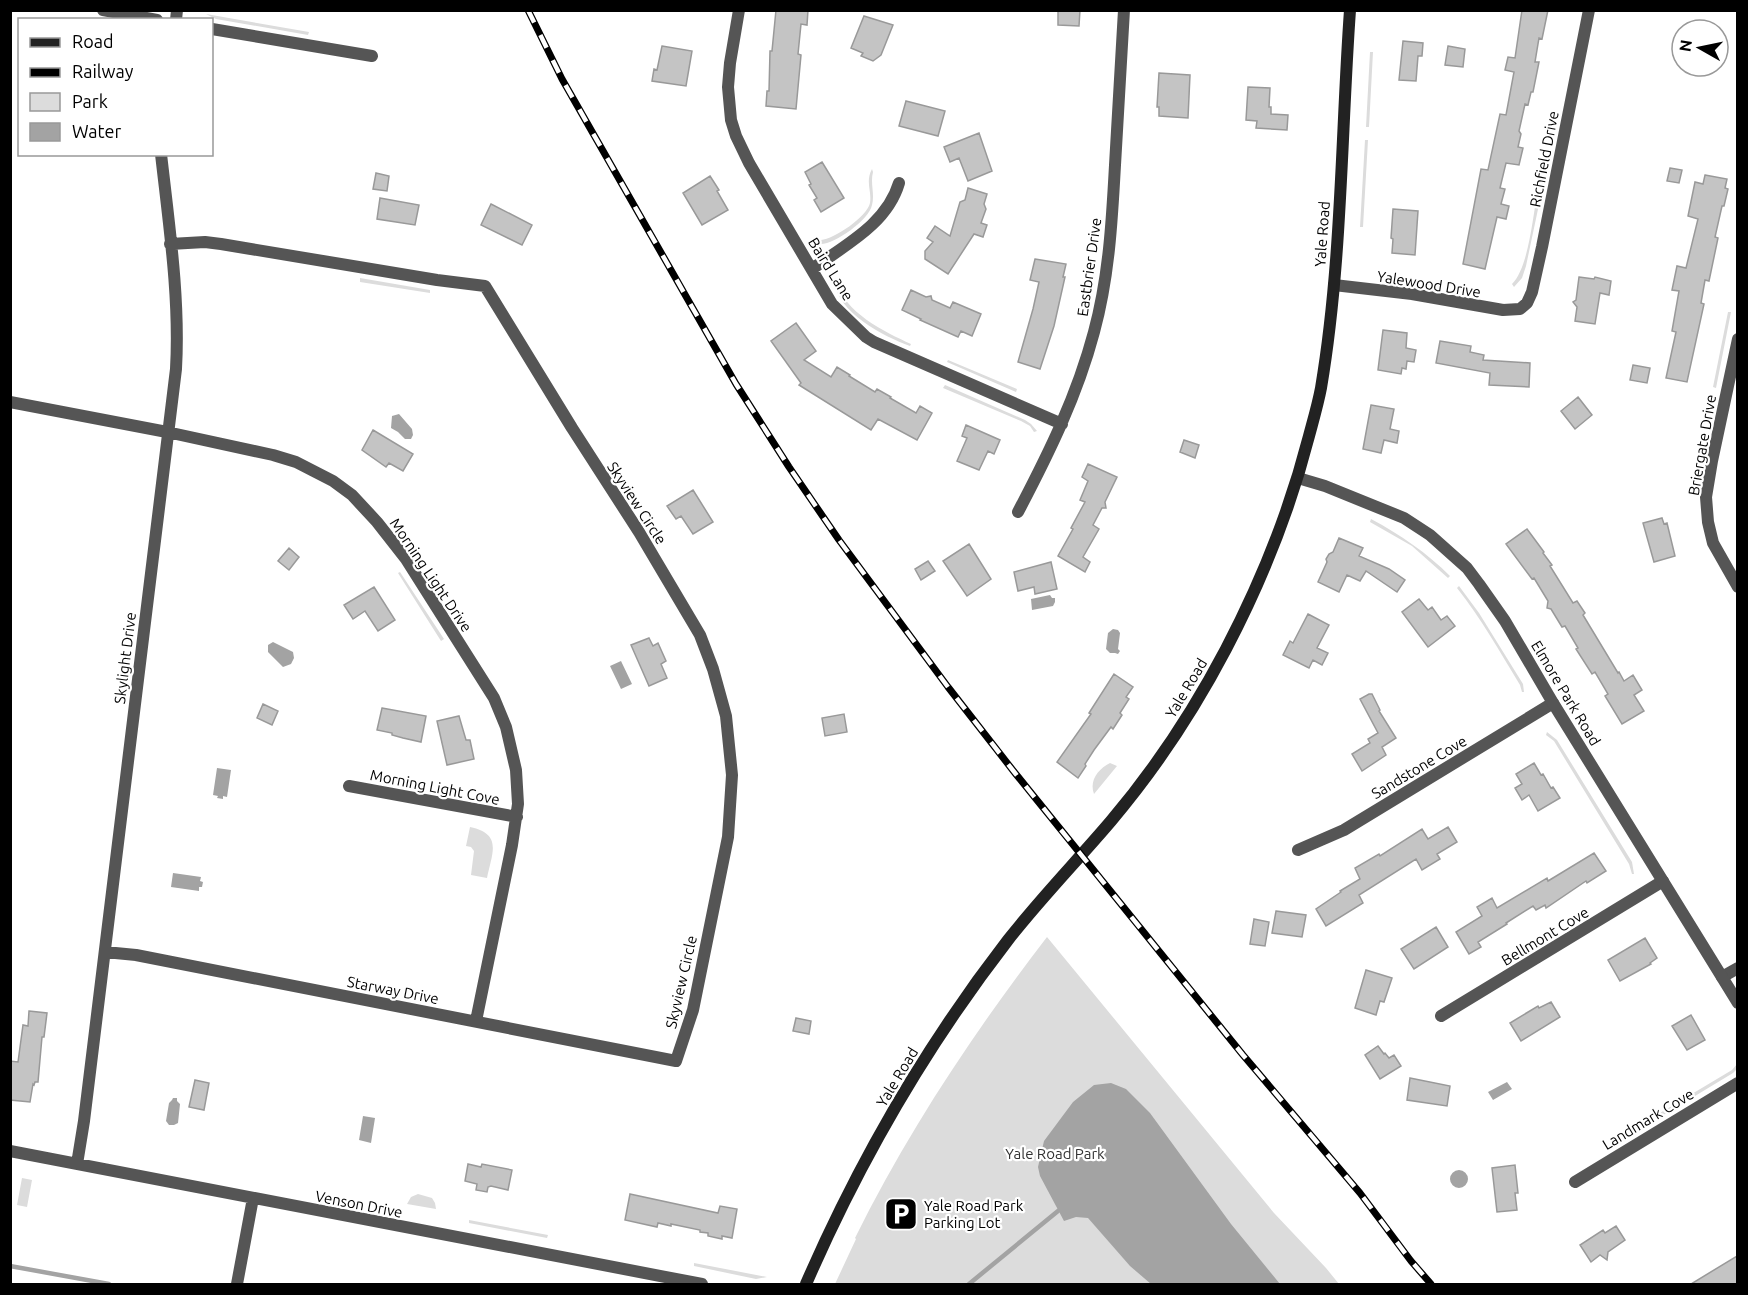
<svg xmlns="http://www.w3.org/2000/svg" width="1748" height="1295" font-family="Ubuntu,sans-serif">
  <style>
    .green { fill: #dcdcdc }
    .water { fill: #a3a3a3 }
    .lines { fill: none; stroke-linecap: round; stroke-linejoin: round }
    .stream { stroke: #a3a3a3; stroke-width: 4.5 }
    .building { fill: #c4c4c4; stroke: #999; stroke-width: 1.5 }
    .minor { stroke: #555; stroke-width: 12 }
    .tertiary { stroke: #555; stroke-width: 12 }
    .secondary { stroke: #222; stroke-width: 12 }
    .rail-casing { stroke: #000; stroke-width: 7 }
    .rail { stroke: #fff; stroke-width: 4.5; stroke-dasharray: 14; stroke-linecap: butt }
    .labels { text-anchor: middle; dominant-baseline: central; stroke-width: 4.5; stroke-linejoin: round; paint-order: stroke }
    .street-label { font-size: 15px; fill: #000; stroke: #fff }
    .park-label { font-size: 15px; fill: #333; stroke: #fff }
    .poi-label { font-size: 15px; fill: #000; stroke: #fff; text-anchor: start }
  </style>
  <rect width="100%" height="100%" fill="#fff"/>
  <path class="green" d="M206,14L309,32L308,35L216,19Z
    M1370,52H1373L1369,127H1366Z
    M1365,140H1368L1363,227H1360Z
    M872,169L873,172C870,183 875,194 872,205C869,220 835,244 821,244V240C834,239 867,217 870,203C872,191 865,182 872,169Z
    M1537,194L1541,195L1526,266L1522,278L1514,287L1512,284C1528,269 1533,217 1537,194Z
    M360,278L430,290V293L360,282Z
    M834,281H837C843,312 885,332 911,344L910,346C883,336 838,313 834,281Z
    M1728,312H1731L1716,388L1713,387Z
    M948,360L1017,389L1016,392L947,362Z
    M945,385L1025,420L1031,424L1037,431L1034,432L1030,426L1021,421L943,388Z
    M1371,519C1401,535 1427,553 1450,576L1448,578L1412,546L1370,522Z
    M400,572L444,639L441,641L398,573Z
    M1459,586L1479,613L1523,684L1524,692H1522L1520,685C1500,652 1481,618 1457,588Z
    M1547,732L1557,740L1632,862L1634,874H1632L1629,864L1554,741L1546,735Z
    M1110,763L1117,766L1094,794C1089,781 1098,769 1110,763Z
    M470,827C503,834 492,853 487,878L471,875L474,851L471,847L466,846Z
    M1047,937L1274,1213L1326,1268L1339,1284H835L856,1239L855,1238C908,1131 974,1032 1047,937Z
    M1737,1064V1069L1733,1073L1657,1119L1655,1116L1732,1070Z
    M22,1178L32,1180L27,1207L17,1205Z
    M418,1194L432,1198L435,1203L436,1209L407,1204L411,1197Z
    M469,1220L548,1235L547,1238L469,1223Z
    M694,1263L767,1277L756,1279L694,1266Z"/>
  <path class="water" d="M399,414L412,429L413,435L411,439H405L398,432L391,428L392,416Z
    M1050,595L1052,598H1055V602L1053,606L1032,610L1031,599Z
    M1113,629L1118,630L1120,633L1118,649L1120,651L1118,654L1115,653H1110L1106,649L1108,633Z
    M273,642L293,652L294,658L291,664L283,667L268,652V645Z
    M621,661L632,684L621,689L610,666Z
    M217,768L231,770L227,797L223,796V799L217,798L218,796L213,795Z
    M173,873L201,877L200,881L203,882L202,887H199V891L171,887Z
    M1507,1082L1512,1089L1493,1100L1488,1092Z
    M1111,1083L1126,1089L1150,1113L1231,1224L1280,1284H1151L1130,1266L1088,1218L1076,1217L1064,1221L1040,1176L1038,1167L1044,1141L1073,1102L1094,1085Z
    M173,1098H177V1101L180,1104L178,1123L174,1125H169L166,1121L169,1103L172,1100Z
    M363,1116L375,1118L371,1143L359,1140Z
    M1450 1179a9 9 0 1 1 18 0a9 9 0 1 1-18 0Z"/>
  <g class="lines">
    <path class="stream" d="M10,1266L109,1284
      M969,1284L1058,1211"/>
  </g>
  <path class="building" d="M776,10H808L807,25L801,24L798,54L801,55L796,109L766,106L767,91H769L770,51H772Z
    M1058,10H1080L1079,26L1058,25Z
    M1522,10H1548L1542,39L1539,38L1535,62H1539L1533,92H1531L1528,105L1525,104L1519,131L1521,134L1518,147L1523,148L1519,165L1506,163L1500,188L1505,189L1501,204L1509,206L1506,219L1497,217L1485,269L1463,264L1481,169L1488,170L1500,114L1506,115L1514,72L1505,70L1508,57L1515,58Z
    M864,16L893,25L881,55L873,61L861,56L863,53L851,48Z
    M1403,41L1423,43L1422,56H1418L1416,81L1399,80Z
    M662,46L692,51L686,86L652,81L654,69L657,70Z
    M1448,46L1465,49L1463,67L1445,65Z
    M1159,73L1190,75L1188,118L1159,116V107H1157Z
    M1248,87L1270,88L1269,107H1271V114L1288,115L1287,130L1256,128L1257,121L1246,120Z
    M906,101L945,111L938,136L899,126Z
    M979,133L992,171L968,181L959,158L950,162L944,147Z
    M822,162L844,198L821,212L814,200L817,198L809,185L811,184L805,172Z
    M1670,168L1682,170L1679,183L1667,181Z
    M376,173L389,176L387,191L373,189Z
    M1705,175L1727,179L1725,188L1728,189L1724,206H1722L1715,237L1718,238L1709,281L1705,280L1701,303L1704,304L1687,382L1666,378L1676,332L1672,331L1679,291L1672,290L1677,266L1686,268L1698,219L1688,216L1695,182L1703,184Z
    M710,176L719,190L717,191L728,210L702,225L683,193Z
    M968,188L987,194L984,204L986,209L981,223L987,225L983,237L974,234L948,274L925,259V251L933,242L927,238L935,226L950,236L960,202L965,200Z
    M380,198L419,205L415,225L377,219Z
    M491,204L532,225L522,245L481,225Z
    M1393,209L1418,211L1415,255L1392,253L1393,239L1391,238Z
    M1035,259L1066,264L1063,277H1065L1054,326L1040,369L1018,362L1033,309L1039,282L1030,280Z
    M1579,277L1594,279L1595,277L1611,281L1609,295L1600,293L1595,324L1575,321L1577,307L1573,302L1576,300Z
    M911,290L926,297L931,296L932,300L950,308L953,302L981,314L972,336L961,331L958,337L920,320L921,319L902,310Z
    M796,323L816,351L804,360L831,377L837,367L850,375L849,376L875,392L877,389L891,397L890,398L916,413L920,406L932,413L917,440L878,419L871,430L799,385L801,383L771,341Z
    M1383,330L1407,333L1406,348L1416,350L1414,362L1407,361L1406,369L1402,368L1401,374L1378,370Z
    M1440,341L1471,346L1470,352L1484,355L1483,360L1530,363L1529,387L1489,385L1490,373L1436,363Z
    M1633,365L1650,368L1647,383L1630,380Z
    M1578,397L1592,415L1575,429L1561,411Z
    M1371,405L1394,409L1390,429L1399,431L1397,443L1384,440L1381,453L1363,449Z
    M966,425L1000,440L994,454L988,451L979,470L957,461L967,438L962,436Z
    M373,430L413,454L403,471L389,463L386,467L362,450Z
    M1184,440L1199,445L1195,458L1180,452Z
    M1088,464L1117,477L1105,502L1106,508H1102L1093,525L1099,529L1083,557L1090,562L1085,572L1058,556L1073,529L1071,528L1085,502L1080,500L1088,481L1082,477Z
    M693,490L713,522L693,534L681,516L676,519L667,506Z
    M1662,518L1664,524L1667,523L1675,556L1654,562L1643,523Z
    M1527,529L1544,552L1543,553L1552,565L1550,566L1573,603L1577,601L1585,613L1583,615L1618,673L1619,672L1624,681L1633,675L1642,690L1634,695L1644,711L1622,724L1605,696L1608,694L1595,672L1592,674L1576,649L1578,648L1565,626L1562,627L1551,609L1547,608L1548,601L1534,578L1532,579L1506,544Z
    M1339,538L1363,548L1359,556L1389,569L1405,580L1397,592L1366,571L1360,581L1347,575L1339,592L1318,582L1327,562L1326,559L1329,554L1333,552Z
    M969,544L991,579L967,596L943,561Z
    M289,548L299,557L289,570L278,561Z
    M928,561L935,571L921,580L915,569Z
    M1051,562L1057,589L1035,594L1034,587L1018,591L1014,572Z
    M374,587L395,620L378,631L365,611L353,619L344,605Z
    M1419,599L1428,610L1432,607L1441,620L1447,616L1455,626L1428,647L1402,612Z
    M1308,614L1329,625L1317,648L1328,653L1322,665L1313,660L1309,668L1283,655L1290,641L1293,643Z
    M649,638L653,646L658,643L666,661L661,664L667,678L649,686L631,645Z
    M1114,674L1133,687L1126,697L1129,699L1120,713L1122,715L1113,729L1111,727L1094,750L1085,764L1086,766L1078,778L1057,762L1091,714L1089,713Z
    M1369,694H1372L1380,710L1379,711L1396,738L1382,747L1386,755L1362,771L1352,754L1370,743L1368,739L1378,733L1360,699Z
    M263,704L278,711L272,725L257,718Z
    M382,708L426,716L421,742L403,738L392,735V733L377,730Z
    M844,714L847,732L825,736L822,718Z
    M459,716L466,740H470L474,759L447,765L437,721Z
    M1534,763L1541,775L1543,774L1551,788L1553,787L1560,798L1538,811L1529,795L1522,800L1515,788L1522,784L1516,774Z
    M1448,827L1457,842L1437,854L1440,859L1422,870L1416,859L1359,895L1363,903L1326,926L1316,909L1341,892L1340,891L1360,879L1355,868L1379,854L1380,856L1422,829L1428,839Z
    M1594,853L1606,871L1587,883L1586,881L1546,908L1545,905L1536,910L1533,906L1506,923L1507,924L1478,942L1481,947L1469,954L1456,932L1482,916L1477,907L1492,898L1497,908L1547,878L1548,881Z
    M1276,911L1306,915L1302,937L1272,933Z
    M1254,919L1269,922L1265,946L1250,944Z
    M1436,927L1448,947L1414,969L1401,949Z
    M1645,938L1657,958L1650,963L1651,964L1620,981L1608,960Z
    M1366,970L1392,978L1384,1002L1380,1001L1376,1015L1355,1008Z
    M1551,1002L1560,1017L1521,1041L1510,1023L1538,1006L1539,1008Z
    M29,1011L47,1013L44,1037H42L38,1082H35L34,1085L33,1084L30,1102L10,1100V1061L18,1062L23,1025L28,1026Z
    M1691,1015L1705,1040L1687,1050L1672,1026Z
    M796,1018L811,1021L809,1034L793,1031Z
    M1378,1046L1384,1054L1385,1053L1389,1058L1394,1055L1401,1066L1380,1079L1365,1055Z
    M1410,1078L1450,1086L1447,1106L1407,1100Z
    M195,1080L209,1083L204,1110L189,1107Z
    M468,1164L481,1167L482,1164L512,1170L508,1190L491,1186L488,1187L487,1192L476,1190L477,1184L465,1181Z
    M1515,1165L1518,1193H1515L1517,1210L1497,1212L1492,1168Z
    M630,1194L718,1213L720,1206L737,1209L732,1238L722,1236V1239L708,1236V1233L700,1232V1230L671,1224V1226L658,1223L657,1227L625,1220Z
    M1616,1226L1625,1240L1608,1252L1607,1260L1600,1255L1591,1262L1580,1245L1603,1230L1605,1233Z
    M1737,1256V1284H1691Z"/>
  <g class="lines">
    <path class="minor" d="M103,10L157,20
      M739,10L730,63L728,87L731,120L736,136L749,163L832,304L866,337L874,342L1062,424
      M176,20L177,10
      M212,29L372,56
      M812,269C845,245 887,224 899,183
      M1334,285L1412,294L1503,310L1520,309L1527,303L1532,292L1542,247L1589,10
      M1738,339L1712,461L1706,497L1708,522L1713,543L1738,587
      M10,402L167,432L273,455L296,462L333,481L352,495L377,522L406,559L494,698L506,727L516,770L518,804L512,845L476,1021
      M1018,512C1049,453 1077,396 1094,332C1109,277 1112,221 1115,165C1118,114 1121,62 1124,10
      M349,786L517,817
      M1298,850L1344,830L1553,703
      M105,952L136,955L676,1061L693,1010L728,837L732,775L726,716L713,669L700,635L639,532L572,428L485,286L437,280L221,244L205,242L170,244
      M1722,977L1738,968
      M1441,1016L1663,881
      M10,1151L702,1284
      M77,1164L84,1121L176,369C180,299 169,225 161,154
      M1575,1182L1738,1083
      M237,1284L253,1198"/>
    <path class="tertiary" d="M1298,478L1325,486L1404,518L1430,535L1467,568L1479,584L1505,621L1553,703L1738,1003"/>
    <path class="secondary" d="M806,1284C859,1162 926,1046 1008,940C1040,899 1077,861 1111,821C1155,769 1194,710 1226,649C1261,582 1290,510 1309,436C1313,421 1318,404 1321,388C1342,263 1341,136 1350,10"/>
    <g class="rail-casing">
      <path id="rail" d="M528,10L562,79L736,384L789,467L839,540L948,687L1015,773L1243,1055L1360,1193L1411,1261L1431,1284"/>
    </g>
    <use href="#rail" class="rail"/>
  </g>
  <defs>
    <g id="parking-square" transform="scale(1.725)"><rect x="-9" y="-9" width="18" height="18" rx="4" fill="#000" stroke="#fff"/><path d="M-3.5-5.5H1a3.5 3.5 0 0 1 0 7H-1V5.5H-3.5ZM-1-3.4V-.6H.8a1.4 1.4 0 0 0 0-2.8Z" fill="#fff"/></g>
  </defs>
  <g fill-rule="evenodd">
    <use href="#parking-square" x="901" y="1214"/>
  </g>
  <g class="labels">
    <g class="street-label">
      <text transform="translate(1544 159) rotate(-79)">Richfield Drive</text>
      <text transform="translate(1322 234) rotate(-86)">Yale Road</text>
      <text transform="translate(1089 267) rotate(-82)">Eastbrier Drive</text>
      <text transform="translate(831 269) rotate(58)">Baird Lane</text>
      <text transform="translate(1429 284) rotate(9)">Yalewood Drive</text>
      <text transform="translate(1702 445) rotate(-80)">Briergate Drive</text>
      <text transform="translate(637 503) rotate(57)">Skyview Circle</text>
      <text transform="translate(431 575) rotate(56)">Morning Light Drive</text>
      <text transform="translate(125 658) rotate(-83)">Skylight Drive</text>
      <text transform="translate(1186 688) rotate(-59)">Yale Road</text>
      <text transform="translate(1566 693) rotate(59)">Elmore Park Road</text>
      <text transform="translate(1419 767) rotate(-31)">Sandstone Cove</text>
      <text transform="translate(435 787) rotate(11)">Morning Light Cove</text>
      <text transform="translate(1545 936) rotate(-31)">Bellmont Cove</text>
      <text transform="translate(681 982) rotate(-77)">Skyview Circle</text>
      <text transform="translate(393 990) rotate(11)">Starway Drive</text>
      <text transform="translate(897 1077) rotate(-59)">Yale Road</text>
      <text transform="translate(1648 1119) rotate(-31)">Landmark Cove</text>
      <text transform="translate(359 1204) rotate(11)">Venson Drive</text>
    </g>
    <g class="park-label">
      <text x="1055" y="1153">Yale Road Park</text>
    </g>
    <g class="poi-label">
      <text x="924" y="1205">Yale Road Park<tspan x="924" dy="17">Parking Lot</tspan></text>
    </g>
  </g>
  <rect width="1748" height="1295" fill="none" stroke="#000000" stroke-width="24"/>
  <rect x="18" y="18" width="195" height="138" fill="#ffffff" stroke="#999999" stroke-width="1.5"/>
  <rect x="30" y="38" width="30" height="9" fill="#222222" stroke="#999999" stroke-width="1.5"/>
  <text x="72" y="48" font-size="18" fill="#000000">Road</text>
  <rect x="30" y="68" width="30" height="9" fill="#000000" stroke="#999999" stroke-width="1.5"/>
  <text x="72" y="78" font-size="18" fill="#000000">Railway</text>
  <rect x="30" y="93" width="30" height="18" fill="#dcdcdc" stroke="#999999" stroke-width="1.5"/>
  <text x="72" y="108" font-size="18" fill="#000000">Park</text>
  <rect x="30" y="123" width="30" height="18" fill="#a3a3a3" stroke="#999999" stroke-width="1.5"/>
  <text x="72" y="138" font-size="18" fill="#000000">Water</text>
  <g transform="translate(1700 48) rotate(279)"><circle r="28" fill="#ffffff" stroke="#999999" stroke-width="1.5"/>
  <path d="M0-4.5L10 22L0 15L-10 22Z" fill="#000000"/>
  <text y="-9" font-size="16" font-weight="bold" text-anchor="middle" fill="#000000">N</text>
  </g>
</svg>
